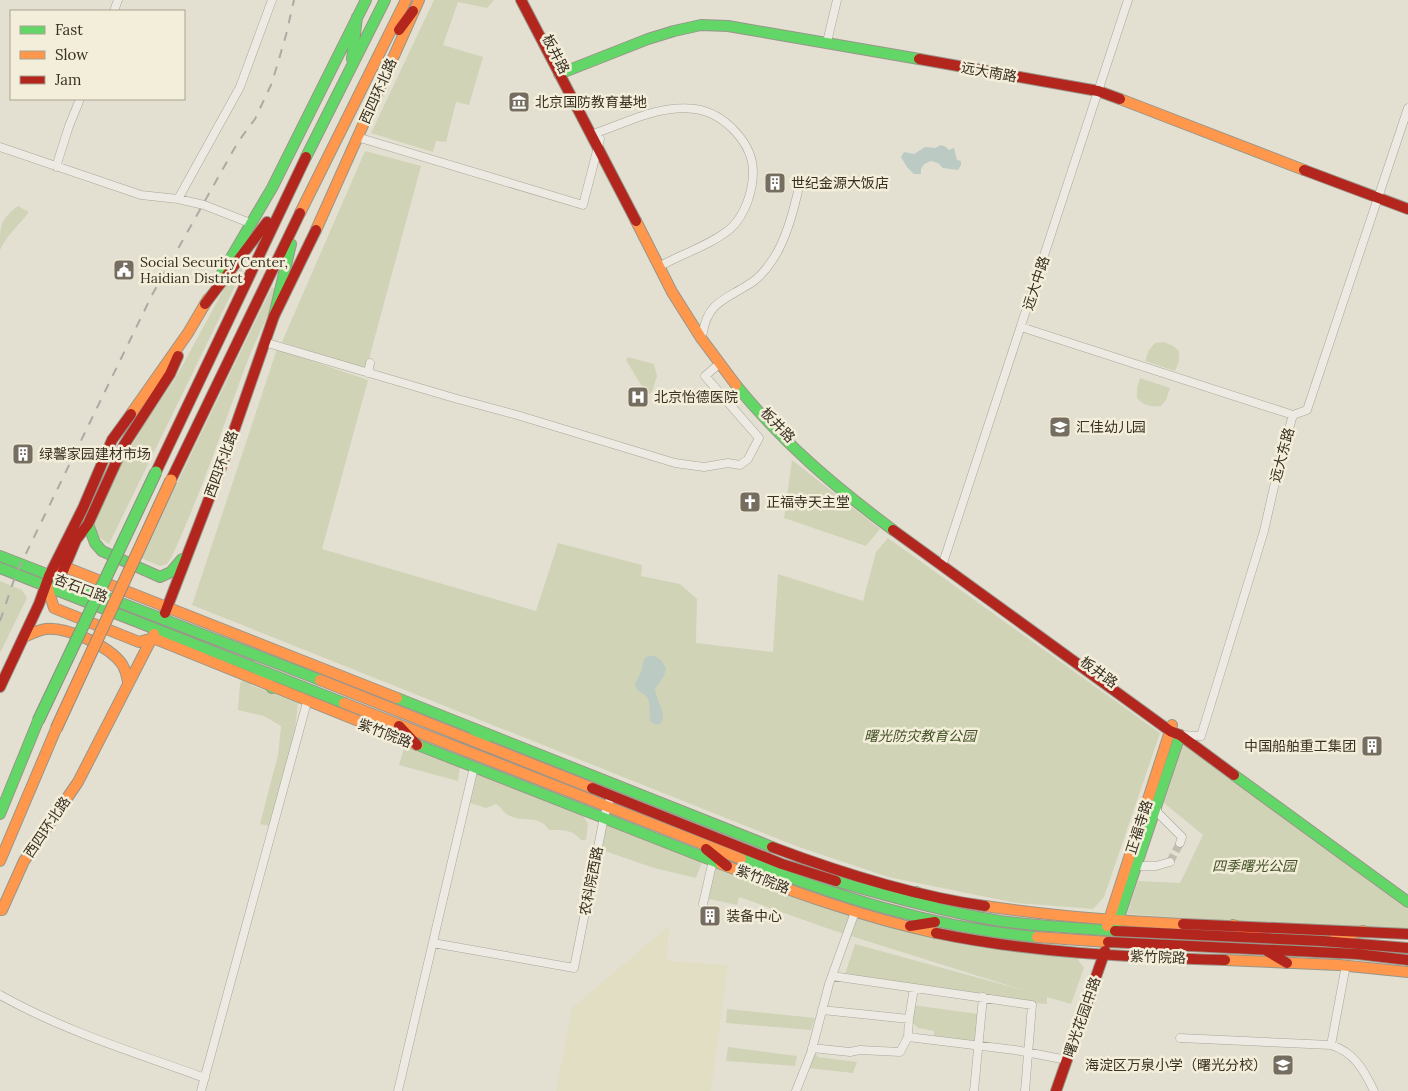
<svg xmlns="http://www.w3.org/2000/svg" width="1408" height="1091" font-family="Lora,'Noto Sans SC',serif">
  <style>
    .farmland { fill: #e1dec4 }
    .green { fill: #d0d3b6 }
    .water { fill: #bbcac3 }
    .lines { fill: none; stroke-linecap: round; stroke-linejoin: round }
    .street-tunnel { stroke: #c1bdaf; stroke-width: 8; stroke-dasharray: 8 4; stroke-linecap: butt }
    .street-casing { stroke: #a9a59a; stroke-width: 9 }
    .fast-casing { stroke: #99958a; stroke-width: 12 }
    .slow-casing { stroke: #99958a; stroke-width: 12 }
    .jam-casing { stroke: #99958a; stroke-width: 12 }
    .street { stroke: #eceae2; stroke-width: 8 }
    .fast { stroke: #63d668; stroke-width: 10 }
    .slow { stroke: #ff974d; stroke-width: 10 }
    .jam { stroke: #b3261e; stroke-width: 10 }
    .rail { stroke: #acaaa2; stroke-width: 2; stroke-dasharray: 9 9; stroke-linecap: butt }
    .fast-bridge-casing { stroke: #8f8b81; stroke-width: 13; stroke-linecap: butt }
    .slow-bridge-casing { stroke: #8f8b81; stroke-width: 13; stroke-linecap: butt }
    .fast-bridge { stroke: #63d668; stroke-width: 11 }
    .slow-bridge { stroke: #ff974d; stroke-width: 11 }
    .labels { text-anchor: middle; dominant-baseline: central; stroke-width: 5; stroke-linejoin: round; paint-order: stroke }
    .street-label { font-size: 14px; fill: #392f22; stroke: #f3eed9 }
    .poi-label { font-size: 14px; fill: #392f22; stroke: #f3eed9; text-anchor: start }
    .park-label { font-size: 14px; font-style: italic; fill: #45532a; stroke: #f3eed9 }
  </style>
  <rect width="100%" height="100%" fill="#e3e0d2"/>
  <path class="farmland" d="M669,926L667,961L728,965L711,1091H556L572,1008Z"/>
  <path class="green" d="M434,0H494L487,8L458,2L443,45L483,57L469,105L456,102L446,142L436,141L433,152L371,133Z
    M365,151L421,166L366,370L282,342Z
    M18,206L29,212C20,224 5,237 0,250C0,224 0,220 18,206Z
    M242,267V272L109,544L100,538L93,527L96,517L125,457L147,420L175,379L229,280Z
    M272,287L277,291C269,317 255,340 246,365C222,429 201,494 172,556L167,564L160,566L141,558Z
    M1164,342L1173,346L1179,351V361L1175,371L1145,361L1149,350L1155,343Z
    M277,349L368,380L322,549L536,611L558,543L642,565L641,576L680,584L697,599L696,643L773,652L778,574L863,601L876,552L888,538L1160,733L1104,897L1093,909L1016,903L888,877L796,846L192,605Z
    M628,357L654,364L657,376L652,392L649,394L646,393L626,360Z
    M1140,378L1170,388L1166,400L1161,406C1151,407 1144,406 1137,398V388Z
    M792,460L880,529L866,546L784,518Z
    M0,581L22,590L27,598L0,653Z
    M243,678L250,681L251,685L298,703L293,747L269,826L260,824L278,755L281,726L264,716L238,710L240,684Z
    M1183,743L1408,909V933L1127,914L1138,881L1180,883L1203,835L1164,803Z
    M405,745L460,768L458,781L399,765Z
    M473,774L481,776L583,815L588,824L586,840H581C572,829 562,830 549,830C539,814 523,823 508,815C503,812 501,807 496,804L486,808L467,802Z
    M604,824L702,862L696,878L654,868L599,849Z
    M713,867L855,912L1076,957L1084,968L1071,1004L1047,997V1004L1021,1002L845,974L855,944L1026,991L835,931L739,897L737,905L709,899Z
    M913,1005L978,1014L976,1044L934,1038V1031L918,1028L912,1022Z
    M727,1009L815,1018L811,1030L726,1023Z
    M728,1047L797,1056L795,1066L726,1061Z
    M816,1054L818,1057L857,1062L853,1073L808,1068L811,1055Z"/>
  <path class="water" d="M941,145L946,147L949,150L954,148L957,160L961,161V165L958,170L943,168L938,163L931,161C924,163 920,167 921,174H914L907,167L901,157L904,152L914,154L925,147L935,148Z
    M648,656C657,655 662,660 666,668L664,676L655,689C656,700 666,712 662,722L658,725L651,722C648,715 652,702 646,696C641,691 637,693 635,684L641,672L644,659Z"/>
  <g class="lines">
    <path class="street-tunnel" d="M1170,862L1180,843"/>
    <g class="street-casing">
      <path id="street" d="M114,11L118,0
        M827,42L837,0
        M596,133C628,122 661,104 695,109C724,113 753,143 753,172C753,191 745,215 731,228C716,242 683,254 664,264
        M357,137L583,205L600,139
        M0,147L141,195L178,199L204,205L250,223
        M56,167L69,126L80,99
        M178,199L240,87L272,0
        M1021,327L1293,415
        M703,332C708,303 724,300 746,286C756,281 765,271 771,262C786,242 795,206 800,182
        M264,342L454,398L517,415L675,463L704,467L728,463L740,465L748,459L759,438L705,376L719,364
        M368,373L370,363
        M942,566L1128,0
        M1180,735L1201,736L1264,531L1281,456L1293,415L1307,410L1408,108
        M1156,806L1158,813L1182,837L1180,843
        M1136,866H1156L1170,862
        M703,904L713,860
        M433,943L574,968L604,817L609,802
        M832,976L1032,1005L1025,1091
        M0,995C64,1031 136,1053 205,1078
        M822,1010L909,1019L908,1037L1015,1050L1067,1060
        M909,1019L914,988
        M1180,1038L1331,1045C1354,1052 1364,1070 1374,1091
        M1331,1045L1346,965
        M812,1048L850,1052L860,1050L900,1052L908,1037
        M201,1091L307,702
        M398,1091L474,767
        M796,1091L811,1053L829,984L855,912
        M974,1091L983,997"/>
    </g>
    <g class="fast-casing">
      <path id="fast" d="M352,59L357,17
        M559,74L648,39L674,31L701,25L728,26L919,59
        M306,157L385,0
        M222,273L272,188L366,0
        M274,316L291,244
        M736,385C783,443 834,486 893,530
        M88,524L95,543L102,551L160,577L171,572L182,559
        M0,556L320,680
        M0,568L344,703
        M258,670L272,688
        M397,698L772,847
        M472,728L487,745
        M418,745L721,864
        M1234,775L1408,902
        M0,814L38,721
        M741,859C836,896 934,928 1037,937
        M836,881C890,897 945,912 1000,921C1038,926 1077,928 1115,931
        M916,892L933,904
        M1116,926L1180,735"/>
    </g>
    <g class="slow-casing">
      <path id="slow" d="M1120,99L1304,170
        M300,213L406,0
        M636,221L672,292L701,338L736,385
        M316,230L419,0
        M131,414L188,333L208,299
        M49,576L65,567L397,698
        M47,586L54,608L139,642L153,638L418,745
        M24,637C31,634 38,630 46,629C68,627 109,646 122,664C125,669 127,676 128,682
        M320,680L592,788
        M344,703L741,859
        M0,861L56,729
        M721,864C791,891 862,917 936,933
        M985,906C1051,916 1117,921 1183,924
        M0,910L3,905
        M2,910L24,861L78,782L154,634
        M1233,925L1256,934
        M1107,926L1172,725
        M1037,937L1108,942
        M1335,938L1363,931
        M1225,960L1339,965L1408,972"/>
    </g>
    <g class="jam-casing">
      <path id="jam" d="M521,0L636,221
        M399,30L413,11
        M919,59L1098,91L1120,99
        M1304,170L1408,209
        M205,304L267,222
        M156,472L306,157
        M171,480L300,213
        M893,530L1170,731L1180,735L1234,775
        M63,571L76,540L88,524L124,445L170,374L178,356
        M165,613L222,465L274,316L316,230
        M0,687L39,604L49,576L83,508L112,440L131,414
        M399,726L417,745
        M592,788L782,864L836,881
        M772,847C841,873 913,896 985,906
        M706,849L727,866
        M1183,924L1408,934
        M910,926L935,922
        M1115,931L1322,941L1408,948
        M936,933C1031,953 1128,957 1225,960
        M1108,942L1357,954L1408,960
        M1267,951L1287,963
        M1056,1091L1105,951"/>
    </g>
    <use href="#street" class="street"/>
    <use href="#fast" class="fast"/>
    <use href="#slow" class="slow"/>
    <use href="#jam" class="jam"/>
    <path class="rail" d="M0,621L16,574L152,295L238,142L255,119L271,85L277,66L286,35L294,0"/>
    <g class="fast-bridge-casing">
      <path id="fast-bridge" d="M38,721L156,472"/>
    </g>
    <g class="slow-bridge-casing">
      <path id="slow-bridge" d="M56,729L171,480"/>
    </g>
    <use href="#fast-bridge" class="fast-bridge"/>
    <use href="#slow-bridge" class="slow-bridge"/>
  </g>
  <defs>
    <g id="museum-square" transform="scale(1.125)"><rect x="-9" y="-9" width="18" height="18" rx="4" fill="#746d60" stroke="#f3eed9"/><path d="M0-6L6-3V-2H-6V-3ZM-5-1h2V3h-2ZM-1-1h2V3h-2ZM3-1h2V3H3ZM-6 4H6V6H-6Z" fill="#fff"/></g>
    <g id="building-square" transform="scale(1.125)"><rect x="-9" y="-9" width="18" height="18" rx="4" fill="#746d60" stroke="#f3eed9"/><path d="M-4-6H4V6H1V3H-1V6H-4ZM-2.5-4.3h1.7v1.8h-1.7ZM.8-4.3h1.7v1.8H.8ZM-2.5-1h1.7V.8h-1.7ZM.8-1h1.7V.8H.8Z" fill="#fff"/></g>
    <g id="civic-square" transform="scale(1.125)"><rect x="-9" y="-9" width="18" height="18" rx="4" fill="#746d60" stroke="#f3eed9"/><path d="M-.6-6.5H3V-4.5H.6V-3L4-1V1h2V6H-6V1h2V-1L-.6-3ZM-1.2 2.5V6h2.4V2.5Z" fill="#fff"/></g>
    <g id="hospital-square" transform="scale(1.125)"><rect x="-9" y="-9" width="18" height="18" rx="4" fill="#746d60" stroke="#f3eed9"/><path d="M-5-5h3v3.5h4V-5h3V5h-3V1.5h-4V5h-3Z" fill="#fff"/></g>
    <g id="school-square" transform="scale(1.125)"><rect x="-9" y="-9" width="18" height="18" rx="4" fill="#746d60" stroke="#f3eed9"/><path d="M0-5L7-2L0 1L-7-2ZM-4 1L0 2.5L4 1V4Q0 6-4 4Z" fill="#fff"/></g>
    <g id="church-square" transform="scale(1.125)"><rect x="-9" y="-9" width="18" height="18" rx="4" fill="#746d60" stroke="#f3eed9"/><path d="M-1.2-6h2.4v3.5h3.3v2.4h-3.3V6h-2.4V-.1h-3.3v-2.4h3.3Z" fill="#fff"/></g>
  </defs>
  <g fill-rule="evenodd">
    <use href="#museum-square" x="519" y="102"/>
    <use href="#building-square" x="775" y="183"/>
    <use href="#civic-square" x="124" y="270"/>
    <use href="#hospital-square" x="638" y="397"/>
    <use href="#school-square" x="1060" y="427"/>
    <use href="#building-square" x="23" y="454"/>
    <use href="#church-square" x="750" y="502"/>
    <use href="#building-square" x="1372" y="746"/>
    <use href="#building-square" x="710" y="916"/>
    <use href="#school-square" x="1283" y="1065"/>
  </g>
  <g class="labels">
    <g class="street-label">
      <text transform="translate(556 54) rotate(63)">板井路</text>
      <text transform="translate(989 72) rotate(10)">远大南路</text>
      <text transform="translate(378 91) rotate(-66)">西四环北路</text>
      <text transform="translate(1036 283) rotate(-72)">远大中路</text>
      <text transform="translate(778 425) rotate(46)">板井路</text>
      <text transform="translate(1282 455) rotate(-75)">远大东路</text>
      <text transform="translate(221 464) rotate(-70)">西四环北路</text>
      <text transform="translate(81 588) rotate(20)">杏石口路</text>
      <text transform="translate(1099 672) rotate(36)">板井路</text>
      <text transform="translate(385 733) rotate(21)">紫竹院路</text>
      <text transform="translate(47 827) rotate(-56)">西四环北路</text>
      <text transform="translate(1139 827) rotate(-72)">正福寺路</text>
      <text transform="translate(763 879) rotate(21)">紫竹院路</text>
      <text transform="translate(591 881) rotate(-79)">农科院西路</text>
      <text transform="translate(1158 957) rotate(2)">紫竹院路</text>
      <text transform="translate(1082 1017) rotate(-71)">曙光花园中路</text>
    </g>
    <g class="poi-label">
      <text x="535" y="102">北京国防教育基地</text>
      <text x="791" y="183">世纪金源大饭店</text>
      <text x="140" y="262">Social Security Center,<tspan x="140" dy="16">Haidian District</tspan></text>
      <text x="654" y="397">北京怡德医院</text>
      <text x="1076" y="427">汇佳幼儿园</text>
      <text x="39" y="454">绿馨家园建材市场</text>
      <text x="766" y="502">正福寺天主堂</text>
      <text x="1356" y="746" text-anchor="end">中国船舶重工集团</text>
      <text x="726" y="916">装备中心</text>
      <text x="1267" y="1065" text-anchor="end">海淀区万泉小学（曙光分校）</text>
    </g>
    <g class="park-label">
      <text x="920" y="736">曙光防灾教育公园</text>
      <text x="1254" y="866">四季曙光公园</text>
    </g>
  </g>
  <rect x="10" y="10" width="175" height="90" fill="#f3eed9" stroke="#a9a290"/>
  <rect x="20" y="26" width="25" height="8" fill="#63d668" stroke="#a9a290"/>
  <text x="55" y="35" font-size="15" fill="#392f22">Fast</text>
  <rect x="20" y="51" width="25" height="8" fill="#ff974d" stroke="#a9a290"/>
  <text x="55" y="60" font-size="15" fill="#392f22">Slow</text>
  <rect x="20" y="76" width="25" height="8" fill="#b3261e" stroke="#a9a290"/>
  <text x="55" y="85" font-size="15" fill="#392f22">Jam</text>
</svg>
